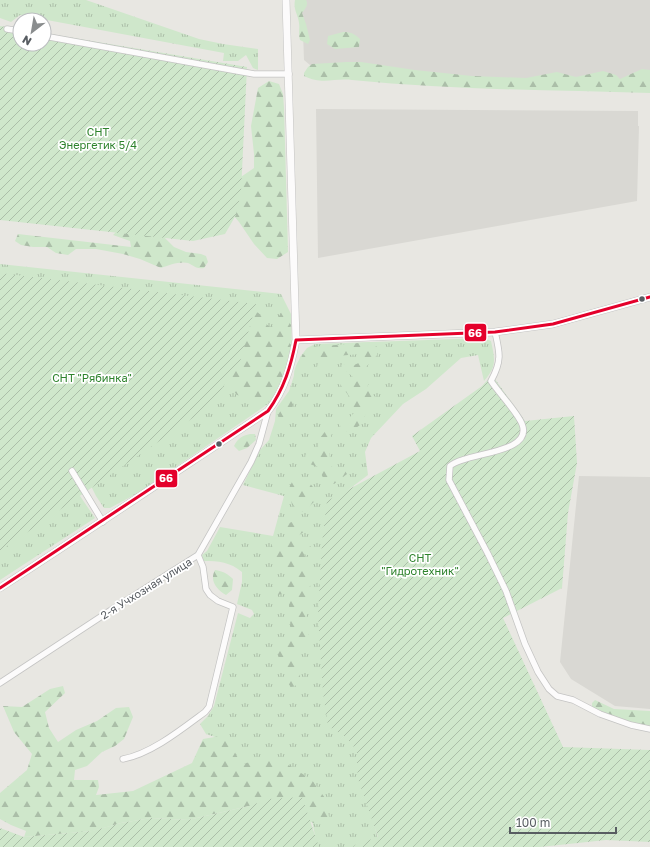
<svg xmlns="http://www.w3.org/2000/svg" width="650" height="847" font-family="'Golos Text',sans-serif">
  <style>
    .industrial { fill: #d9d8d3 }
    .grass { fill: url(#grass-tufts) }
    .forest { fill: url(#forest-firs) }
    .garden { fill: url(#garden-furrows) }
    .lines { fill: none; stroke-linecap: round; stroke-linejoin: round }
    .minor-casing { stroke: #c4c4c3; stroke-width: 7 }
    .tertiary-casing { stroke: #c4c4c3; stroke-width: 8 }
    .minor { stroke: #fcfbfb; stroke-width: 5.5 }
    .tertiary { stroke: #fcfbfb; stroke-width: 7 }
    .bus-1-casing { stroke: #fff; stroke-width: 6 }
    .bus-1 { stroke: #e4002b; stroke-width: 3 }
    .bus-dot { fill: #575c61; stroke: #fff; stroke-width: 1.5 }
    .labels { text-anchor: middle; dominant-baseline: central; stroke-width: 3.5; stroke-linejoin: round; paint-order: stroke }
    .park-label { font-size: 11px; fill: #2e832d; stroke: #fff }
    .street-label { font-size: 11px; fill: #575c61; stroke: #fff }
    .line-badge { stroke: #fff; stroke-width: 1.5 }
    .badge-label { font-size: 11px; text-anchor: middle; font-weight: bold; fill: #fff }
  </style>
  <defs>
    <pattern id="grass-tufts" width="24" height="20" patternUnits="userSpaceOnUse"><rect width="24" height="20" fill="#cfe7cb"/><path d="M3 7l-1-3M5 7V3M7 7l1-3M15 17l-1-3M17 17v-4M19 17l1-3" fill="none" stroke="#abbea8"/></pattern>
    <pattern id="forest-firs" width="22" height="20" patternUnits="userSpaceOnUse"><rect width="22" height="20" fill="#cfe7cb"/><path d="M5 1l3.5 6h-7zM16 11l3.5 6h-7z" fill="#abbea8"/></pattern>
    <pattern id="garden-furrows" width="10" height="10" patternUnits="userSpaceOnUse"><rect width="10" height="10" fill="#cfe7cb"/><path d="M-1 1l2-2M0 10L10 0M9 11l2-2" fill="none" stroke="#abbea8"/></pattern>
  </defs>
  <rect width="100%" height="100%" fill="#e8e7e2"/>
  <path class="industrial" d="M297,0H650V86L322,75L304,60L303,32Z
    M316,109L638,111V126H639L637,201L318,258Z
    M579,476L650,477V709L615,706L571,679L560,662Z"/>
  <path class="grass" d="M0,0H86L199,39L223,44L258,49V70L253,68L246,55L238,61H223L224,53L20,15L11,22L0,18Z
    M0,264L281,294L291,314L292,350L283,382L271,402L136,494L110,508H104L96,496L87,478L0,275Z
    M484,338L491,341C495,360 497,366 484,381L478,355L461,358L426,389L403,404L371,438L365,452L368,475L332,502L361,750L362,777L380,847H317L311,814L252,768L237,763L224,740L206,734L200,724L208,716L214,706L238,613L250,618L254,614L252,610L237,604L242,582V572C230,562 219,561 203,561L202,555L207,551L220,527L273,536L284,496L243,485L260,450L269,440L275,421L276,409L289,391L300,357L307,348L315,344Z
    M78,493L95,518L0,580V541Z"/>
  <path class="forest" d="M295,0H306C309,5 305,9 302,13L306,24L310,40L308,44L300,40C298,33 300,29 299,23C298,14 293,10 295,0Z
    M343,32C350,32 354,33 360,39L359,47L335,49L327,44L328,36Z
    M347,62H361L415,70L472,76L526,78L557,72L576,77L603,71L616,75L620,79L642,69L650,70V93C550,90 451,90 352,80C334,78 322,85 304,76V73L308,67L312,64Z
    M269,81L279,84L283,94L284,108L288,252L277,259L267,258L254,244L239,222L229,210L232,183L254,168V154L251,126L258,88Z
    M119,229L162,235L174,247L186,252L201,254L206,256L208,262L204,268C195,269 195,266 188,263C180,261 169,265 161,268L140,259L123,254L96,249H76L68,255L56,253L47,247H33L21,245L15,241L18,234L131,247L130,241L113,235Z
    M246,308C256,311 263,313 266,324L270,327L274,325L282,311L290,315V349L286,364L278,390L272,400L262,406L251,398L237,395L230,387L228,374Z
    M371,342L377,347V355L355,379L341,366L343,364L354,365L361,362L359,354L337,356L330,359L328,365L322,369L317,367L319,360L317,358C306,360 303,371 294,377C293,365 303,353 312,347Z
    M343,378L355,382L366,378L369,380C365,394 372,390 376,399L366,412L363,423L350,432L341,430L339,420L349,418L354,413C348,405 351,401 348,395C345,390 341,386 338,381Z
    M291,392L294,394V402L288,418L280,420L278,415L283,407Z
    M327,429L332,432C329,445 327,463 336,473L341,470L345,471L347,474L334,484L325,482L318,467L307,463L304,458L307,453L314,452L318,447L320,438Z
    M250,434H255L256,440L247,448L239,451L234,446C238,438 242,436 250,434Z
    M306,481L309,482L316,491L315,501L303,512L292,505L289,488L292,482Z
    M300,519L305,524V531L298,536L287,535L285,527L289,523Z
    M285,538L308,542L314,553L311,556L304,554L309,571L311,597L307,613L306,624L309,633L306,644L296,651L301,684L291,687L287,682L281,660L274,648L291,635L289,605L291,595L288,592L271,597L267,593C271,583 280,582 290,580L291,577C274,565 266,562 273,540Z
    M215,570C223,571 228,574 233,579L232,590L226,595C217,590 209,581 215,570Z
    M63,686L65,693L45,712L49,728L58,742L76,730L97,721L116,708L129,707L133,717L124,739L115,746L102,752L87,766L75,770L74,780H98L99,787L96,795L133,791L192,763L203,739L226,735L241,764L272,758L287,764L312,780L325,798L329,817L326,825L316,824L301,818L249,806L188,820L151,818L121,823L93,831L24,837L26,831L11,825L0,819V793L27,770L32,754L14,732L3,706L22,707L50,689Z
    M595,700L614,709L650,711V726L621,720L592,707V703Z"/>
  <path class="garden" d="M0,26L20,29V44H44V33L247,67L241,192L236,215L225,234L193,241L0,220Z
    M0,273L256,304L240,362L210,406L0,551Z
    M492,375L525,421L574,416L577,463L568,513L562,588L503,618L563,747L650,750V842L606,840L540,847H353L355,845L378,837L358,779L357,765V751L347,738L328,726L323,693L318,615L322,543L327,501L420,451L412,436L482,386Z
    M302,797L319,847H0V828L24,837L92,831L121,823L151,818L188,820L249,806L269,799Z"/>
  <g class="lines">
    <g class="minor-casing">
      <path id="minor" d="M7,29L20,31
        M44,36L254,74H289
        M495,332C500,353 502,361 491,381C499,393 517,412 522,424C534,454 466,452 450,466L449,480L488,554L506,591L525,644L538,672L549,689L557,696L573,700L600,714L631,725L650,729
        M72,471L103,522
        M0,683L108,612L198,555L251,462L259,444L268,411
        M123,759C151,754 182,729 205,712L209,707L233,607L218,601L210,595L206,589L203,567L198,555"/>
    </g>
    <g class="tertiary-casing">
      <path id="tertiary" d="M296,340L495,332L553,324L650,297
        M0,588C90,530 179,470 268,411C285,390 291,366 296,340L286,0"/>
    </g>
    <use href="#minor" class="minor"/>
    <use href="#tertiary" class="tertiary"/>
    <g class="bus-1-casing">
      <path id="bus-1" d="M296,340L495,332L553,324L650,297
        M0,588L268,411C284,389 291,366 296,340"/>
    </g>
    <use href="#bus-1" class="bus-1"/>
  </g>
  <g class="bus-dot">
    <circle cx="642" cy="299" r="3.5"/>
    <circle cx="219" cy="444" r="3.5"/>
  </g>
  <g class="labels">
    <g class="park-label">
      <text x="98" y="131">СНТ<tspan x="98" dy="13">Энергетик 5/4</tspan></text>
      <text x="92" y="377">СНТ "Рябинка"</text>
      <text x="420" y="557">СНТ<tspan x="420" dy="13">"Гидротехник"</tspan></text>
    </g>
    <g class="street-label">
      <text transform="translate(146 588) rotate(-32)">2-я Учхозная улица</text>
    </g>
  </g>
  <g class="line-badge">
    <rect x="464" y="323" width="23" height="19" rx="4" fill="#e4002b"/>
    <rect x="155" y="469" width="23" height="19" rx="4" fill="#e4002b"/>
  </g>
  <g class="badge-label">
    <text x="475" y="337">66</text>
    <text x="166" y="482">66</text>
  </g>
  <g transform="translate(32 32) rotate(211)"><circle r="19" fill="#ffffff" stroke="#bcbec0"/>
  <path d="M0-3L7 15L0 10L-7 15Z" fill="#8a8d8e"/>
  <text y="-6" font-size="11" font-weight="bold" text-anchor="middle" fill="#575c61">N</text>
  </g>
  <path d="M510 827v6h106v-6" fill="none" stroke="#575c61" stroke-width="2"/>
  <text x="516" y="827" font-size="12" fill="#575c61" stroke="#ffffff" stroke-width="3" paint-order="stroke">100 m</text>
</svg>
